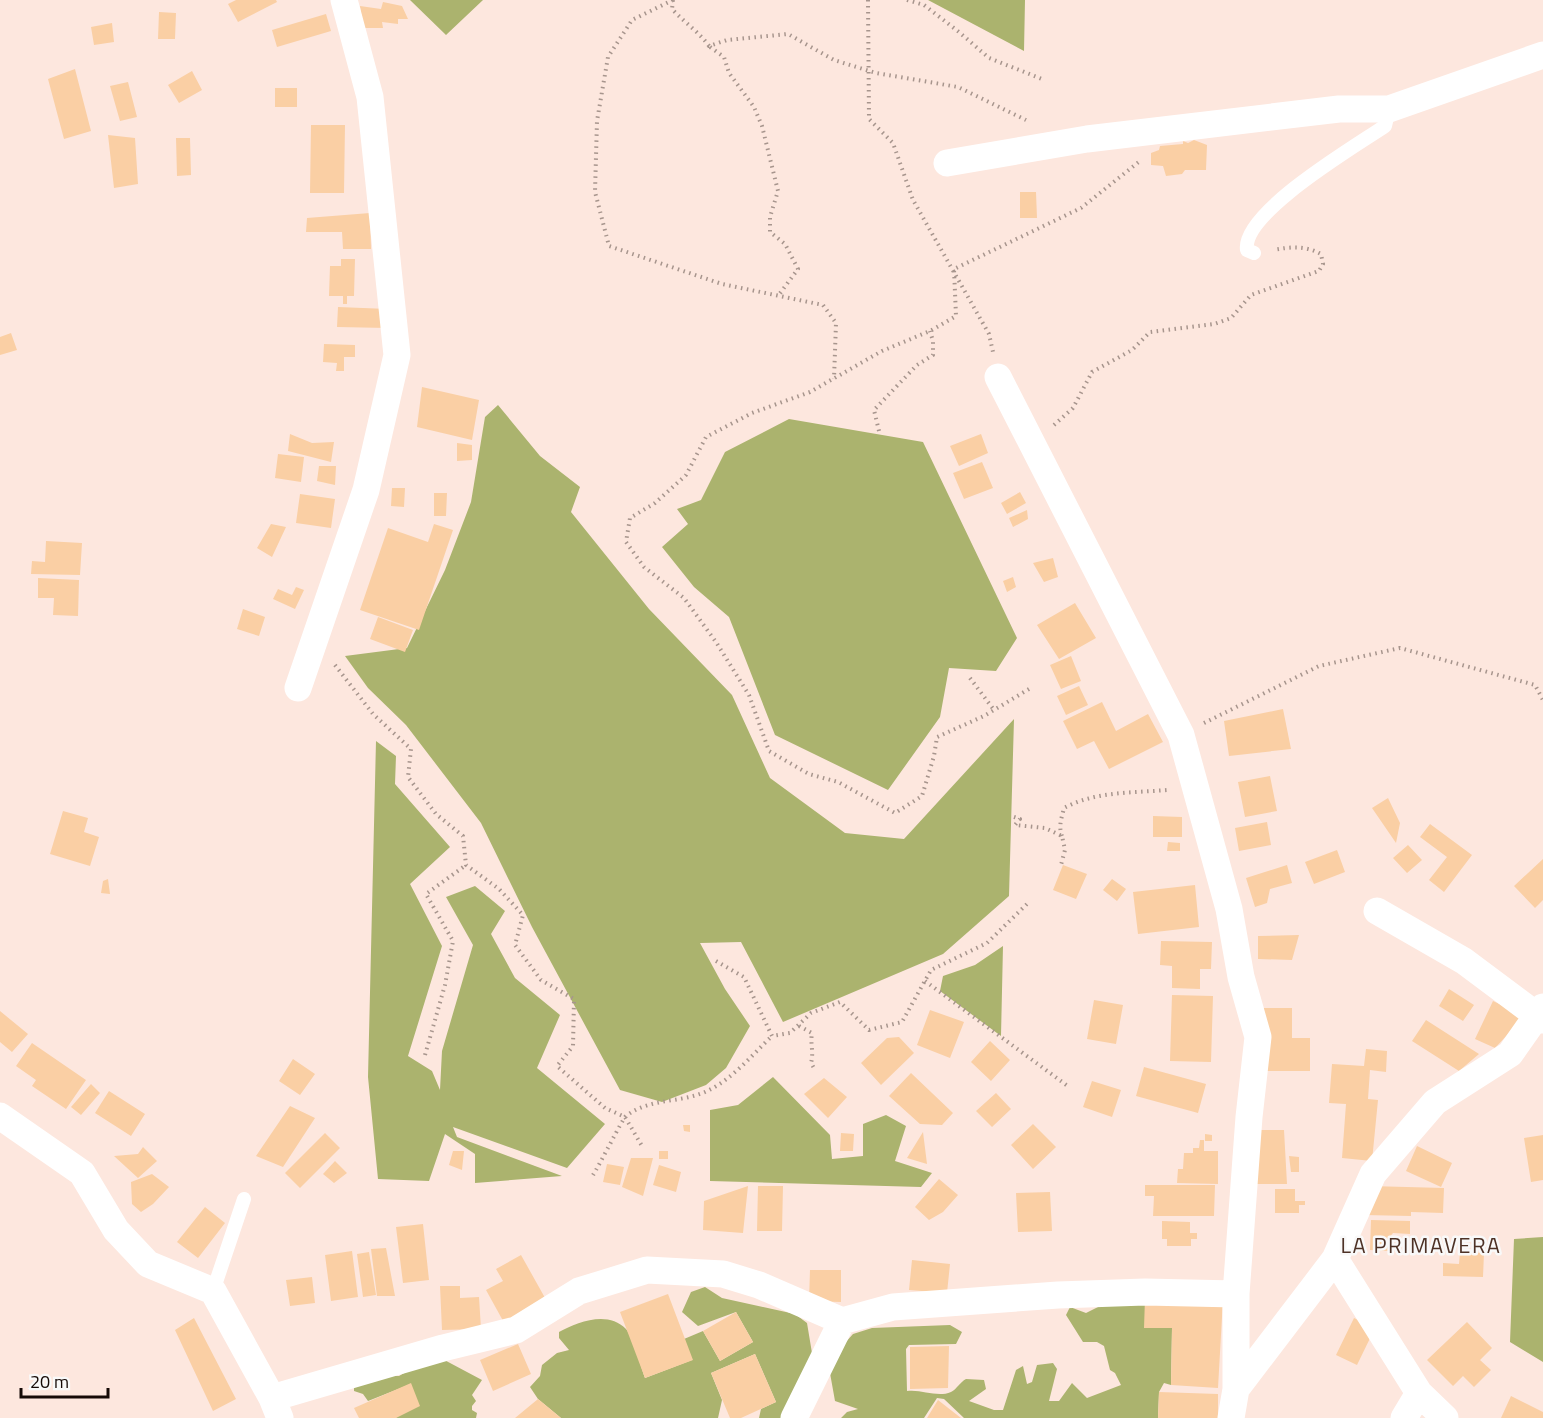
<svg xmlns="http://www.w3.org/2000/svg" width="1543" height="1418" font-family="'Titillium Web',sans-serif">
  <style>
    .forest { fill: #abb36e }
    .building { fill: #facfa4 }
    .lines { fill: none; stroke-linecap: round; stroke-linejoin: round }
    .path { stroke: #a7958d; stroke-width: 4; stroke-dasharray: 1.5 4.5; stroke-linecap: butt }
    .lane { stroke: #fff; stroke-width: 14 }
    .street { stroke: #fff; stroke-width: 27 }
    .labels { text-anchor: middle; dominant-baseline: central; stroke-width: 5; stroke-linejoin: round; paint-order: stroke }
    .neighbourhood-label { font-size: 22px; letter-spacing: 1.5px; fill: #4e3226; stroke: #f9f9f9 }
  </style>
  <rect width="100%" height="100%" fill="#fde7de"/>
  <path class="forest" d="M410,0H483L446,35Z
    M928,0H1025L1024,51Z
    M498,405L540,456L580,487L571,512L649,609L732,695L770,778L845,833L904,839L1014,719L1009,896L943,954L783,1022L741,942L700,943L725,989L750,1026L726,1068L706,1085L662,1102L620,1090L532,927L481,823L406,725L368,688L345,656L407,648L445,570L471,502L485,417Z
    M789,419L923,442L1017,638L996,671L949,668L940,717L888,790L775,735L729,617L694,587L662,547L688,524L677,509L701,500L725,452Z
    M376,741L396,756L395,784L450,847L410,884L442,946L408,1056L432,1071L440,1090L442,1051L473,945L446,897L475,886L505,911L491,934L515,978L560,1015L537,1068L605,1124L567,1168L453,1127L457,1137L562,1176L475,1183V1154L445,1134L429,1181L378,1179L368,1077Z
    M1003,946L1001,1036L940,991L943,976L975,965Z
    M773,1077L830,1135L832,1159L863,1156V1124L886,1115L906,1126L895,1161L932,1173L921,1187L710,1181V1110L738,1105Z
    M1543,1237V1362L1510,1342L1514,1239Z
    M705,1287L722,1298L795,1314L807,1323L812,1353L786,1418H759L761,1409L776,1402L755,1354L711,1373L722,1400L718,1418H561L538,1399L530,1387L540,1376L542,1365L557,1353L569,1350L559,1338V1332C577,1322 608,1310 626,1329C633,1337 641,1367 645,1378L692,1360L684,1339L703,1331L720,1361L753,1342L736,1312L698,1326L682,1312L691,1292Z
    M1145,1298V1328H1172L1171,1385L1164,1383L1159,1392L1158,1418H964L944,1399L937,1398L924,1418H841L847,1412L858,1409L835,1401L828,1362L853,1334L872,1328L950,1325L962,1332L956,1344L909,1345L906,1349L907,1391C922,1389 937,1398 951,1392C957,1389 960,1382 966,1379L984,1380L986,1389L969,1401L994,1410H1003L1016,1370L1023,1366L1027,1384L1032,1382L1037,1365L1053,1363L1057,1369L1049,1401H1059L1072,1383L1087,1398L1121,1385L1115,1373L1110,1370L1104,1346L1097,1342H1083L1066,1315L1070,1307L1086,1313L1112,1300Z
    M435,1355L482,1380L472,1395L476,1401L472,1406V1410L477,1413L476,1418H396L411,1384L368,1401L363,1394L354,1391V1382L376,1375L399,1376Z"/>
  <path class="building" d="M236,0H276L277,2L238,22L228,4Z
    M383,2L402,6L408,19H398V24L382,22L383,28H363L360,6L381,9Z
    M159,12L176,13L175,39H158Z
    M326,14L331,31L277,47L272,30Z
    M112,23L114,42L94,45L91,27Z
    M75,69L91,131L64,139L48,79Z
    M192,71L202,90L179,103L168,85Z
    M128,82L137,117L120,121L110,86Z
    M275,88H297V107H275Z
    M311,125H345L344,193H310Z
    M108,135L135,138L138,184L114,188Z
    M176,138H190L191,175L177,176Z
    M1194,140L1207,145L1206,170H1185L1182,174L1166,176L1163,166L1151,165V153L1159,150L1160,146L1183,144V141L1188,143Z
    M1020,192H1036L1037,218H1020Z
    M370,213L371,249H343L342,232H306L307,218Z
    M341,259H355L354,296H347V304H343V296H329L330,266H341Z
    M338,307L388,309V328L337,327Z
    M11,333L17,350L0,355V337Z
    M324,344L355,345V357H344V371H336L337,363L323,362Z
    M422,387L479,400L472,440L417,427Z
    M290,434L312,443L334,442L331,462L288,451Z
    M981,434L988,453L959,466L950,446Z
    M457,443L472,445V460L457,461Z
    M278,454L304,457L301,482L275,478Z
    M982,462L993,488L964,499L953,473Z
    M319,466H336L335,485L317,481Z
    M392,488H405L404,507L391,506Z
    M1020,492L1026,503L1007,514L1001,503Z
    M434,493H447L446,516H434Z
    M300,494L335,499L331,528L296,523Z
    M1027,510L1028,519L1013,527L1009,518Z
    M271,524L286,527L272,557L257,548Z
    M434,524L453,530L419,630L360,610L388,528L428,542Z
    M46,541L82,543L80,575L31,574L32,561L45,562Z
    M1053,558L1058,577L1044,582L1033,563Z
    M1013,577L1016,587L1007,592L1003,581Z
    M38,578L79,580L78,616L53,615L54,598H38Z
    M296,587L304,590L295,609L273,599L278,589L292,595Z
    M1075,603L1096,638L1059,659L1037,625Z
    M243,609L265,617L259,636L237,629Z
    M378,617L413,630L405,652L370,639Z
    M1071,656L1081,681L1061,689L1050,665Z
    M1079,686L1088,705L1066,715L1057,696Z
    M1102,702L1116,731L1148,714L1163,742L1109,769L1094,741L1077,749L1063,721Z
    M1283,709L1291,749L1229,756L1224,721Z
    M1270,776L1277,811L1245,817L1238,782Z
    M1388,798L1400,823L1396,843L1372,808Z
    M63,811L88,818L84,832L99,837L90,866L50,854Z
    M1153,816L1182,817V837H1153Z
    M1267,822L1271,845L1239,851L1235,828Z
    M1430,824L1472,855L1444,892L1429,880L1447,857L1420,837Z
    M1168,842L1180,843V851H1167Z
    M1408,845L1422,860L1407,873L1393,858Z
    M1337,850L1345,872L1314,884L1305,862Z
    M1543,859V900L1535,908L1514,886Z
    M1063,865L1087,874L1076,899L1053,890Z
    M1287,865L1292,883L1270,889L1267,903L1255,907L1246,878Z
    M108,879L110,894L101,893L103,881Z
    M1112,879L1126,889L1117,901L1103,890Z
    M1195,885L1199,927L1138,934L1133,892Z
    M1299,935L1292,960L1258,959V936Z
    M1161,941L1212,942L1211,969H1200V989L1172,988V966L1160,965Z
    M1449,989L1474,1005L1463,1021L1439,1006Z
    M1172,995L1213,996L1211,1062L1170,1061Z
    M1094,1000L1123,1005L1116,1044L1087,1039Z
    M1493,1001L1525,1016L1495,1048L1475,1039Z
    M1259,1008H1292V1038H1310V1071H1258Z
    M930,1010L964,1022L950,1058L917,1045Z
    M0,1011L28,1034L12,1052L0,1042Z
    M1426,1020L1479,1054L1459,1071L1412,1041Z
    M899,1037L914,1053L881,1085L861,1063L887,1038Z
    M990,1041L1010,1060L991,1081L971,1062Z
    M32,1043L86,1080L66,1109L32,1086L36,1080L16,1066Z
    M1366,1049L1387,1051L1386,1072L1370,1070L1368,1099L1378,1100L1372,1161L1342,1158L1346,1104L1329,1103L1332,1064L1364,1066Z
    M293,1059L315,1074L300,1095L279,1081Z
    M1144,1067L1206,1084L1198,1113L1136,1096Z
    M911,1073L953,1113L942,1125L920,1124L889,1096Z
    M824,1078L847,1097L828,1118L804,1094Z
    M1092,1081L1121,1090L1112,1117L1083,1107Z
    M91,1084L100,1093L81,1115L71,1107Z
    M109,1091L145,1114L131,1136L95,1113Z
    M996,1093L1011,1109L992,1127L976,1111Z
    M290,1106L315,1118L283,1167L256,1156Z
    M1033,1124L1056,1147L1033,1169L1011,1145Z
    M683,1125H690V1132L684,1131Z
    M1257,1130H1284L1287,1184H1257Z
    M923,1132L927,1164L907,1158Z
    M325,1133L340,1148L300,1188L285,1173Z
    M841,1133L854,1134L853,1151H840Z
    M1205,1134L1212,1135V1141H1205Z
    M1543,1135V1180L1531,1182L1524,1138Z
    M1200,1140H1204V1151H1218V1184L1177,1183L1178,1169H1183L1184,1153H1193V1148H1199Z
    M1417,1146L1452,1163L1441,1187L1406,1171Z
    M143,1147L157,1161L138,1178L114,1156L138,1154Z
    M453,1151H464L462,1170L449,1165Z
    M659,1151H668V1159H659Z
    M1289,1156L1299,1157V1172H1291Z
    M631,1158H653L643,1196L622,1187Z
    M335,1161L347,1173L334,1183L323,1174Z
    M607,1164L624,1167L620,1185L603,1182Z
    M659,1165L681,1172L676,1192L653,1185Z
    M152,1174L169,1187L153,1204L141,1212L132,1204L131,1182Z
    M939,1179L958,1195L943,1212L929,1220L915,1207Z
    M1145,1185H1215L1214,1216H1153L1154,1196H1145Z
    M748,1186L743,1233L703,1230L704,1201Z
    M758,1186H783L782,1231H757Z
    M1369,1186L1444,1188L1443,1213L1411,1212V1216L1364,1215Z
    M1275,1189H1295V1201H1305V1205H1299V1213H1275Z
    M1050,1192L1052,1231L1018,1232L1016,1193Z
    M205,1207L225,1223L198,1258L177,1242Z
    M1371,1220L1410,1221V1234L1393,1233L1389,1238V1251L1370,1250Z
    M1162,1221L1190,1222V1233H1197V1239H1191V1246H1167V1239H1162Z
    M423,1224L429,1280L403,1283L396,1227Z
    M386,1248L395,1296H377L371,1249Z
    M352,1251L358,1297L331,1301L325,1255Z
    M369,1252L376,1295L363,1297L357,1254Z
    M1460,1252L1484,1253L1483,1277L1443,1276V1263L1459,1264Z
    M521,1255L549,1305L507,1328L486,1290L503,1281L496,1269Z
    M912,1260L950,1264L947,1293L909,1290Z
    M810,1270H841V1302L809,1301Z
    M312,1277L315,1303L290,1306L286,1280Z
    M440,1286H460V1298L479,1297L481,1329L442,1330Z
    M668,1294L693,1360L645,1378L620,1312Z
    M1145,1298L1223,1299L1218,1388L1171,1385L1172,1328H1144Z
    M736,1312L753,1342L720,1361L703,1331Z
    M194,1318L236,1399L213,1411L175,1330Z
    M1354,1318L1375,1328L1357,1365L1336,1355Z
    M1467,1322L1492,1348L1480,1360L1491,1370L1474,1387L1463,1376L1453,1386L1427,1360Z
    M518,1344L531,1374L493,1391L480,1360Z
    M949,1346L948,1388L910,1389V1347Z
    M755,1354L776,1402L741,1418H730L711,1373Z
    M411,1383L420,1406L396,1418H359L354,1408Z
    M1159,1392L1218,1394V1418H1158Z
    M1511,1396L1543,1412V1418H1501Z
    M538,1399L561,1418H515Z
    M938,1400L961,1418H927Z"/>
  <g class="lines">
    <path class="path" d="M673,0L632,20L608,57L597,121L595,192L609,246L722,284L823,305L836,323L834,379
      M673,0L672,9C685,23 699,32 709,46L727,40L788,34L834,60L876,73L958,87L1026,120
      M868,0L869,119L893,143L913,200L989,334L993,352
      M907,0L924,5L959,32L989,58L1042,79
      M710,47L724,57L729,73L754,107L762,126L778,191L770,217V232L785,244L798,269L778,296
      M1054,425L1073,408L1092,372L1132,350L1150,332L1214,324L1231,318L1251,295L1319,271L1323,264L1321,254C1304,245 1290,247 1273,250
      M879,431L874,410L917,365L933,355V341L930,331
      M335,665L373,714L411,749L408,777L436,814L463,836L466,865L499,889L523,915L515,945L541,980L574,999L573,1046L557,1066L605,1108L625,1117L642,1146
      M970,678L994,710
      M1029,689L984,716L937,737L934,756L922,796L895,813L838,782L809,774L769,751L749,695L716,642L684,598L644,567L626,542L630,518L655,503L686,475L706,437L752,413L810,392L882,351L930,331L956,316L954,269L1081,208L1140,161
      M1204,723L1319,666L1400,648L1535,685L1543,700
      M1014,817L1020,819L1015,825L1045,828L1062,836L1065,850L1061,865
      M1062,836C1058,826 1062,817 1064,808C1096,791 1132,793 1167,790
      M716,961L744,977L772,1036L790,1033L811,1013L840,1002L869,1030L902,1022L931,970L987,943L1027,904
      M925,981L1069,1087
      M799,1026L812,1033C810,1044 814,1052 811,1063L814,1068
      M425,1055L445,985L453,941L426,894L466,865
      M593,1175C599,1166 623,1118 626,1116C649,1098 680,1103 705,1092C732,1080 751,1056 772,1036"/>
    <path class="lane" d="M1254,253L1247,250C1241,213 1356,146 1385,126L1389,109
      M213,1291L244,1199"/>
    <path class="street" d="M947,163L1087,139L1339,109H1389L1543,55
      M998,377L1181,735L1229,909L1241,977L1258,1037L1249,1117L1236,1294V1389L1231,1418
      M298,688L366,490L397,355L370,97L344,0
      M1377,911L1464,961L1543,1020
      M0,1116L82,1173L116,1230L148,1264L213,1291L272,1398L280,1418
      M1335,1259L1419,1393L1445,1418
      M1236,1389L1335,1259L1373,1174L1435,1102L1510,1054L1543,1007
      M272,1398L443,1348L516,1330L579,1291L647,1270L723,1274L759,1285L842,1321L893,1307L1058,1295L1145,1292L1236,1294
      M794,1418L842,1321
      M1404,1418L1419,1393"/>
  </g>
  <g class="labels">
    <g class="neighbourhood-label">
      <text x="1421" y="1245">LA PRIMAVERA</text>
    </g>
  </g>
  <path d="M21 1388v9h87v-9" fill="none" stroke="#160a06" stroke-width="3"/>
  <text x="30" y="1388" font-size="18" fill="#160a06" stroke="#f9f9f9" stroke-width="4.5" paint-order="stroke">20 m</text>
</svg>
